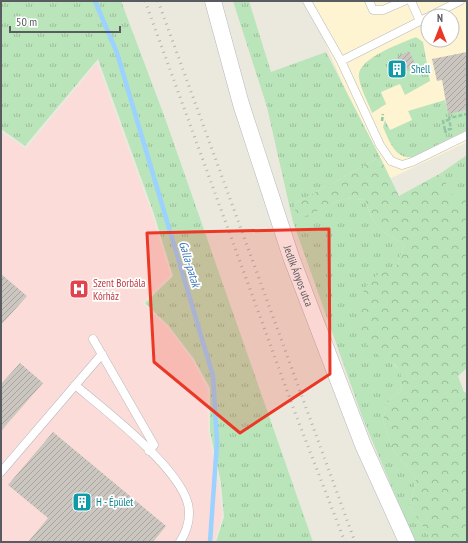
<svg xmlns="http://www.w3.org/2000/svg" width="468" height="543" font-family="'PT Sans Narrow',sans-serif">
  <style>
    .commercial { fill: #fef4d1; fill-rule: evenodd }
    .medical { fill: #fbdcd8 }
    .grass { fill: url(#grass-tufts) }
    .forest { fill: url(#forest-crowns) }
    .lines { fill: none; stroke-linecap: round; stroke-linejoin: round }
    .stream { stroke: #9bd2ff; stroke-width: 4.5 }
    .building { fill: url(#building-hatch) }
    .lane-casing { stroke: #b7b9be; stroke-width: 9 }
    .street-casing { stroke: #b7b9be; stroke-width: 17 }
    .path { stroke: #93c5a2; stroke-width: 2.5; stroke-dasharray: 4 2; stroke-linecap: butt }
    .lane { stroke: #fff; stroke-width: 8 }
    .street { stroke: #fff; stroke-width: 16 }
    .rail { stroke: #b2b3b3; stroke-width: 3; stroke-dasharray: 1 5; stroke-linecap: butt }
    .marked { fill: #eb3725; fill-opacity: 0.2; stroke: #eb3725; stroke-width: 3; stroke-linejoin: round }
    .labels { text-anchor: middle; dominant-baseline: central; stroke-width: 3.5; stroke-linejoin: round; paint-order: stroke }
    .culture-label { font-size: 11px; fill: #0d838f; stroke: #fff; text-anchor: start }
    .street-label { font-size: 11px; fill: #585b60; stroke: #fff }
    .health-label { font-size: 11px; fill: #be3a42; stroke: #fff; text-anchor: start }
    .water-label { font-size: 12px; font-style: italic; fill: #3b77ba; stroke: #fff }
  </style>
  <defs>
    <pattern id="grass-tufts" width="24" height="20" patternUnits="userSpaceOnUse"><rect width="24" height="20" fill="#bae4ba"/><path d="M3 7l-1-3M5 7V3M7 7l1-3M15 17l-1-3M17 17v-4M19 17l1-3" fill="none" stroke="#9abc9b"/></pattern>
    <pattern id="forest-crowns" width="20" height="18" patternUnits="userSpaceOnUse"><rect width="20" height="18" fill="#bae4ba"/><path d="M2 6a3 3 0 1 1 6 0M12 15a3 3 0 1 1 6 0" fill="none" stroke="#9abc9b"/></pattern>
    <pattern id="building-hatch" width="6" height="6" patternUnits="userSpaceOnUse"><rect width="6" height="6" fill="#cbc7c0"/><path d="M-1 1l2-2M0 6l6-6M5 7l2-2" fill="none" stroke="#a8a59f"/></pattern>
  </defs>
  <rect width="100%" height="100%" fill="#ebe9de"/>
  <path class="commercial" d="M307,1H467V142L385,181ZM428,16H452V40H428Z"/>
  <path class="medical" d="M97,63L151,212L170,275L142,303L166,326L192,360L207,389L208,431L218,483L222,516L214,542H1V132L26,149Z"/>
  <path class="grass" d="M121,1L165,118L313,542H216L224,517L221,483L210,431V388L194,359L168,325L145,303L173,276L153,211L98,59L25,146L1,129V2Z
    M233,1H249L271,72L326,52L380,157L294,204L298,219L345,198L365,200C373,226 381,232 404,244L398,264L375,277L384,359C401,368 404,372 401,391L387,401L383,420L393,450L416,478L410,507L433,542H415L363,419L293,222L267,107Z
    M416,37L423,42L430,81L405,95L400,84L381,92L386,104L372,113C368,102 361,90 359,78C355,59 402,43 416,37Z
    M445,100L448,113L467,110V130L413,157C395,160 389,140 383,127L385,120L390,130L412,120L408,111Z
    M467,155V198L456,204L441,173Z"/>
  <path class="forest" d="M380,157L399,196L441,173L456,203L467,198V368L458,376L464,392L467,393V542H433L410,507L416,478L393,450L383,420L387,401L401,391C407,356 382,367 368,346C354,326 355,292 376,276C382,271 391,268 398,264L404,244C380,231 374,227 365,200L345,198L297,220L294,204Z"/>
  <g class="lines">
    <path class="stream" d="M95,1L117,53L213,376L217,442L210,542"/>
  </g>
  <path class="building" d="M409,51L416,66L404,72L397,57Z
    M467,52V110L448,114L442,80L437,81L432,59Z
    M1,274L27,296L1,325Z
    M20,363L43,383L1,431V384Z
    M53,432L166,526L153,542H28L48,518L8,485Z"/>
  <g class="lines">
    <g class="lane-casing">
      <path id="lane" d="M307,1L341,61L380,145L391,161L402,165L412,162L467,135
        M369,1L373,10H383L404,1
        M411,1L420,21
        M430,16L460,1
        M341,61L428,17
        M93,339L154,445L149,451
        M75,385C106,411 178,466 188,504C191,518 187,531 180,542
        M1,472L102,354"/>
    </g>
    <g class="street-casing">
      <g id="street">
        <path id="s1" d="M213,1L241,104L291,257L363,445L407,542"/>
      </g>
    </g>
    <path class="path" d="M382,121L383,114
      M445,130L443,121L449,120
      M446,133L445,130L451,129L449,118L467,114"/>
    <use href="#lane" class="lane"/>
    <use href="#street" class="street"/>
    <path class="rail" d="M145,1L297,418L345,542
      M158,1L355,542"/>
  </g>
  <path class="marked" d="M329,229L330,374L240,433L154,362L147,233Z"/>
  <defs>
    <g id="building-square" transform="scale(1)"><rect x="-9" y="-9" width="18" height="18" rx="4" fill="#0f9aa8" stroke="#fff"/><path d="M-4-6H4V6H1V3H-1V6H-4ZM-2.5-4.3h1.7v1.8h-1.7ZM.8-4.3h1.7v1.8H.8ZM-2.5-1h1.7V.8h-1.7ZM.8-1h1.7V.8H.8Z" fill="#fff"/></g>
    <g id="hospital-square" transform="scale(1)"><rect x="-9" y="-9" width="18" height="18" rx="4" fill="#e0444e" stroke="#fff"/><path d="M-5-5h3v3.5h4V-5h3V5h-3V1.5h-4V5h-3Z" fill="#fff"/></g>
  </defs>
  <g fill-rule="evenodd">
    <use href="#building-square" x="397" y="69"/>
    <use href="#hospital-square" x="79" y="289"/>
    <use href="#building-square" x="82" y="502"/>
  </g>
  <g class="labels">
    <g class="culture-label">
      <text x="411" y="69">Shell</text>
      <text x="96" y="502">H - Épület</text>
    </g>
    <g class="street-label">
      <text stroke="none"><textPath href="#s1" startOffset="288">Jedlik Ányos utca</textPath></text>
    </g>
    <g class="health-label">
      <text x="93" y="283">Szent Borbála<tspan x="93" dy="13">Kórház</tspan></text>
    </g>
    <g class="water-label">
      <text transform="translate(190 264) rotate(73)">Galla-patak</text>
    </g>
  </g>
  <rect width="468" height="543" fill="none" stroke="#585b60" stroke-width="4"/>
  <g transform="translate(440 28)"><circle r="19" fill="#ffffff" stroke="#bcbdbf"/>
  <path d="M0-3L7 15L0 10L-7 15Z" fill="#eb3725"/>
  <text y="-6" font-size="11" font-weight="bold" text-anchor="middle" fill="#585b60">N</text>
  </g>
  <path d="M10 26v6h110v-6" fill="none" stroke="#585b60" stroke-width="2"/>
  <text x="16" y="26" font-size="12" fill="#585b60" stroke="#ffffff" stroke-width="3" paint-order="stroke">50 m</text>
</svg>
